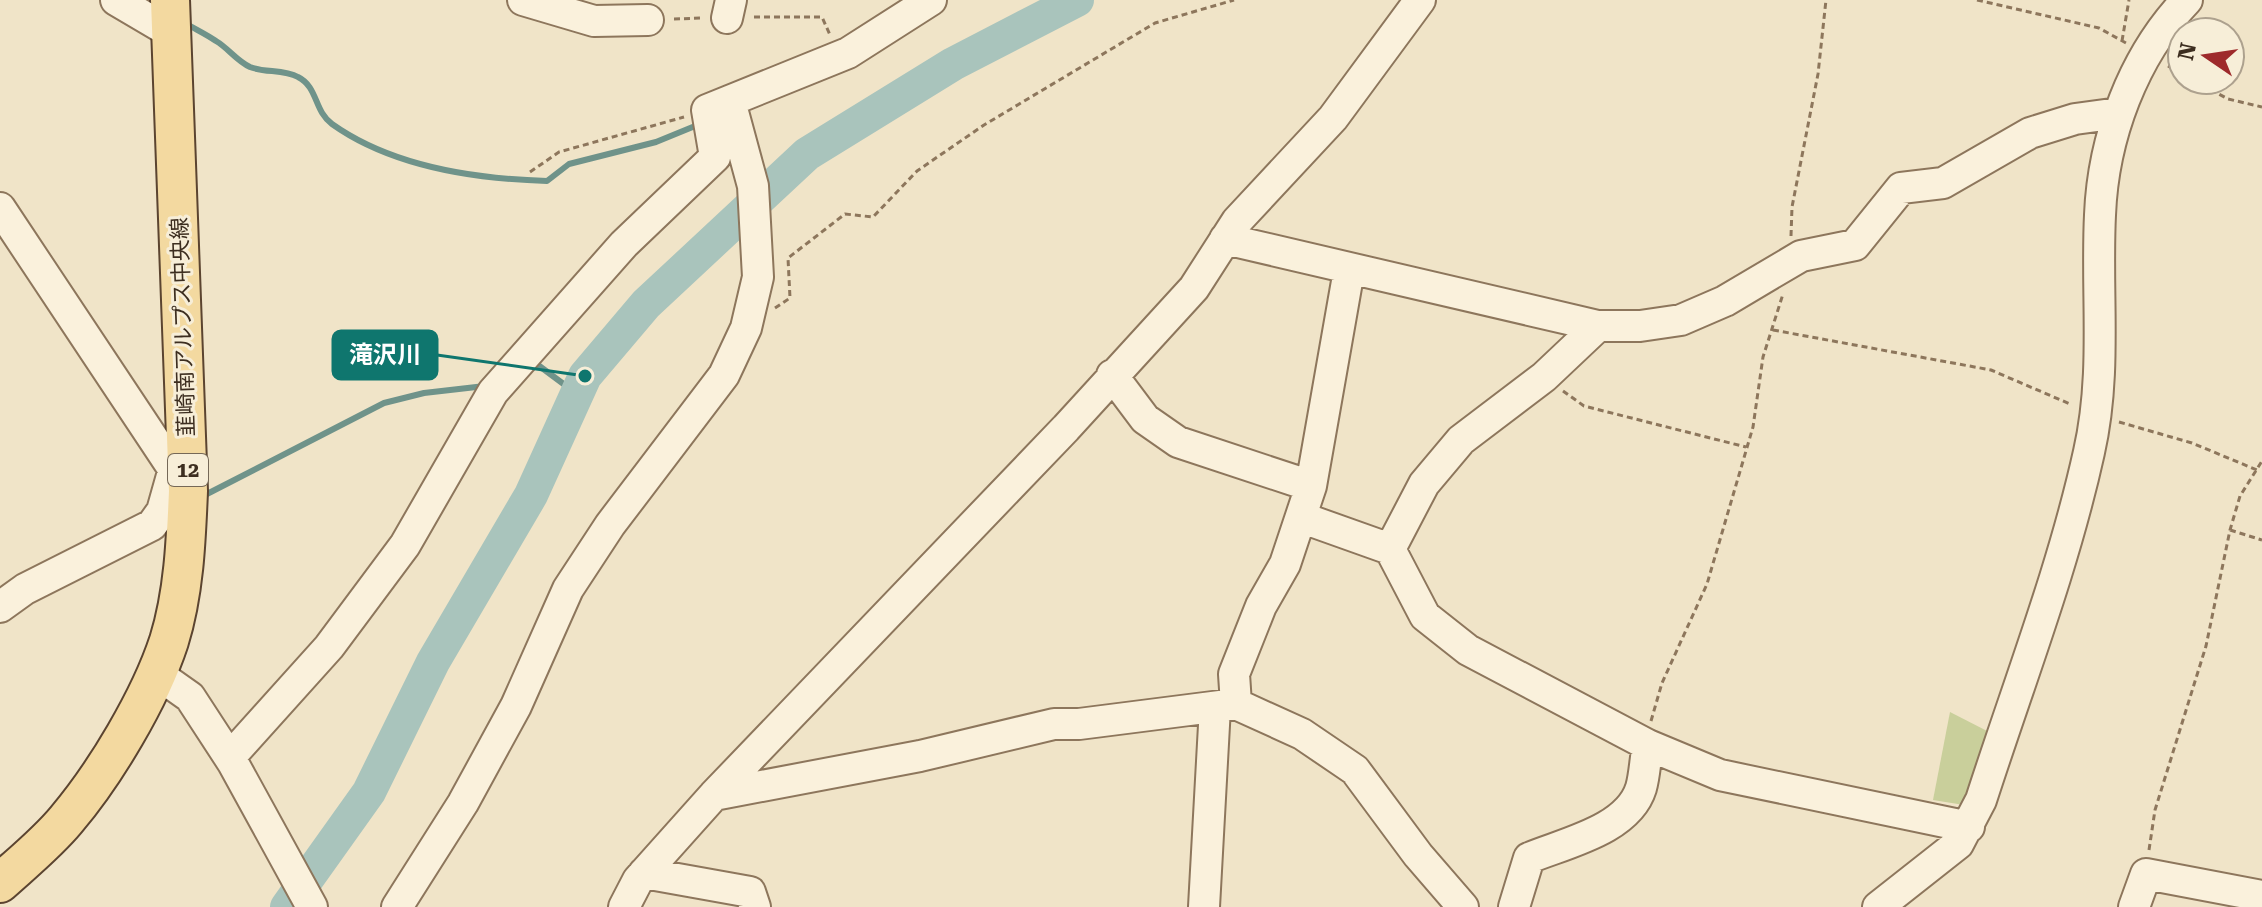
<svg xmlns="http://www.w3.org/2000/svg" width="2262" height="907" font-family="'Roboto Serif','Noto Sans JP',serif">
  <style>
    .green { fill: #c9cf9b }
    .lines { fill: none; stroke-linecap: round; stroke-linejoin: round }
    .stream { stroke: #6f938a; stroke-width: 6 }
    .river { stroke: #a9c4bc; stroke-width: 34 }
    .minor-casing { stroke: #8d765c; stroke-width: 34 }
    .major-casing { stroke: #5b4430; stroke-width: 42 }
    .path { stroke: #8d765c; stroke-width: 3; stroke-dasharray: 6 4; stroke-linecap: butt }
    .minor { stroke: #faf1dc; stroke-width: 30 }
    .major { stroke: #f3d9a0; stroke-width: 38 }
    .labels { text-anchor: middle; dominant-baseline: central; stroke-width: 6; stroke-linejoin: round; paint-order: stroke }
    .shield { fill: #f7eed8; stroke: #756857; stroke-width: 2 }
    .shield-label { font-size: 20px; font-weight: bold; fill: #3d2e20 }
    .street-label { font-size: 22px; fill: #3d2e20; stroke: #f7eed8 }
    .leader { fill: none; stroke: #0f766e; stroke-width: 3 }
    .callout-dot { fill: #0f766e; stroke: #f7eed8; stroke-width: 3 }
    .callout { fill: #0f766e; stroke: #0f766e; stroke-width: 3 }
    .callout-label { font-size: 24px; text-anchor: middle; font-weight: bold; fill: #fff }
  </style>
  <rect width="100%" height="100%" fill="#f0e4c8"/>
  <path class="green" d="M1950,712L1991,733L1964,805L1933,800Z"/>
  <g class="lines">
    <path class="stream" d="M185,23C195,29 206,34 216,41C228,48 237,61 250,67C265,73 284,69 298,77C318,87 314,111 332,124C391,166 475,179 547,181L569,164L656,142L700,124
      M538,365L577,394
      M205,495L384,403L424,393L485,386"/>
    <path class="river" d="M287,907L369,792L433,662L531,495L585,376L646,304L807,154L953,64L1077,0"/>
    <g class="minor-casing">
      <path id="minor" d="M116,0L172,33
        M523,0L594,21L648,20
        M727,18L731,0
        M0,208L188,491
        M1225,239L1598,326H1640L1681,320L1725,301L1801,256L1855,245L1901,188L1943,183L2030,133L2075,119L2119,113
        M1598,326L1544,377L1461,440L1424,484L1390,549L1425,616L1468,650L1648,745L1720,775L1969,827
        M1112,375L1145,419L1178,442L1311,486
        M1303,518L1390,549
        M0,607L25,589L152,525L162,511L173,472
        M156,673L190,697L233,763L312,907
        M1236,704L1234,674L1261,606L1285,564L1311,486L1349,270
        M230,757L329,647L405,545L493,392L624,244L715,157L707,110L848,53L931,0
        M714,795L920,756L1054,724H1079L1236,704L1302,734L1355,770L1418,855L1463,907
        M644,873L750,892L755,907
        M397,907L463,803L516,706L568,589L610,525L724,375L746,328L758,277L753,186L730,101
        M624,907L638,880L714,795L1066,428L1194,288L1237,221L1333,118L1420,0
        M1204,907L1215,707
        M1514,907L1529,858C1565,843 1628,830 1641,788C1645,774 1645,759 1648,745
        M1878,907L1958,844L1981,800C2018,685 2063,570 2089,452C2107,373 2096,295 2100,215C2103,138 2133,56 2187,0
        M2134,907L2146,874L2262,896"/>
    </g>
    <g class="major-casing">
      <path id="major" d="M0,883C22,863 47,843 66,820C105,774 150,699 169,641C184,593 186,540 188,491L170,0"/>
    </g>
    <path class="path" d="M1977,0L2099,28L2126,43
      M754,17H822L830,35
      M674,19L702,18
      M2122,41L2129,0
      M2168,66L2182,74
      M2193,80L2228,99L2262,107
      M530,172L559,152L684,117
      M1791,236L1792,207L1818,74L1826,0
      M775,308L790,298L788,258L845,214L873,217L917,171L984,125L1155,23L1234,0
      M1773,330L1991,370L2070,404
      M1563,391L1584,406L1746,447
      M2119,422L2192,443L2257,470
      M2230,530L2262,540
      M1651,721L1662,683L1707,584L1753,427L1763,357L1783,294
      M2149,850L2155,810L2206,646L2230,530L2240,496L2262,461"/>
    <use href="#minor" class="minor"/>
    <use href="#major" class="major"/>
  </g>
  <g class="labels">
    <rect class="shield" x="168" y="454" width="40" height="32" rx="6"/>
    <g class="shield-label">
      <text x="188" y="470">12</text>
    </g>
    <g class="street-label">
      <text transform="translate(183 327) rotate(-92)">韮崎南アルプス中央線</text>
    </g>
  </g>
  <path class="leader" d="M585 376L437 355"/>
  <circle class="callout-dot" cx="585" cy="376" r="8"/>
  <rect class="callout" x="333" y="331" width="104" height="48" rx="8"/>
  <g class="callout-label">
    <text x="385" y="363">滝沢川</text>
  </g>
  <g transform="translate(2206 56) rotate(283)"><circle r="38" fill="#f7eed8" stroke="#ada18e" stroke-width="2"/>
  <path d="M0-6L14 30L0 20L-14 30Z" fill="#9e2a2b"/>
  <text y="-12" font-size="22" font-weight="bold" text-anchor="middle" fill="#3d2e20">N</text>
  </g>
</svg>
